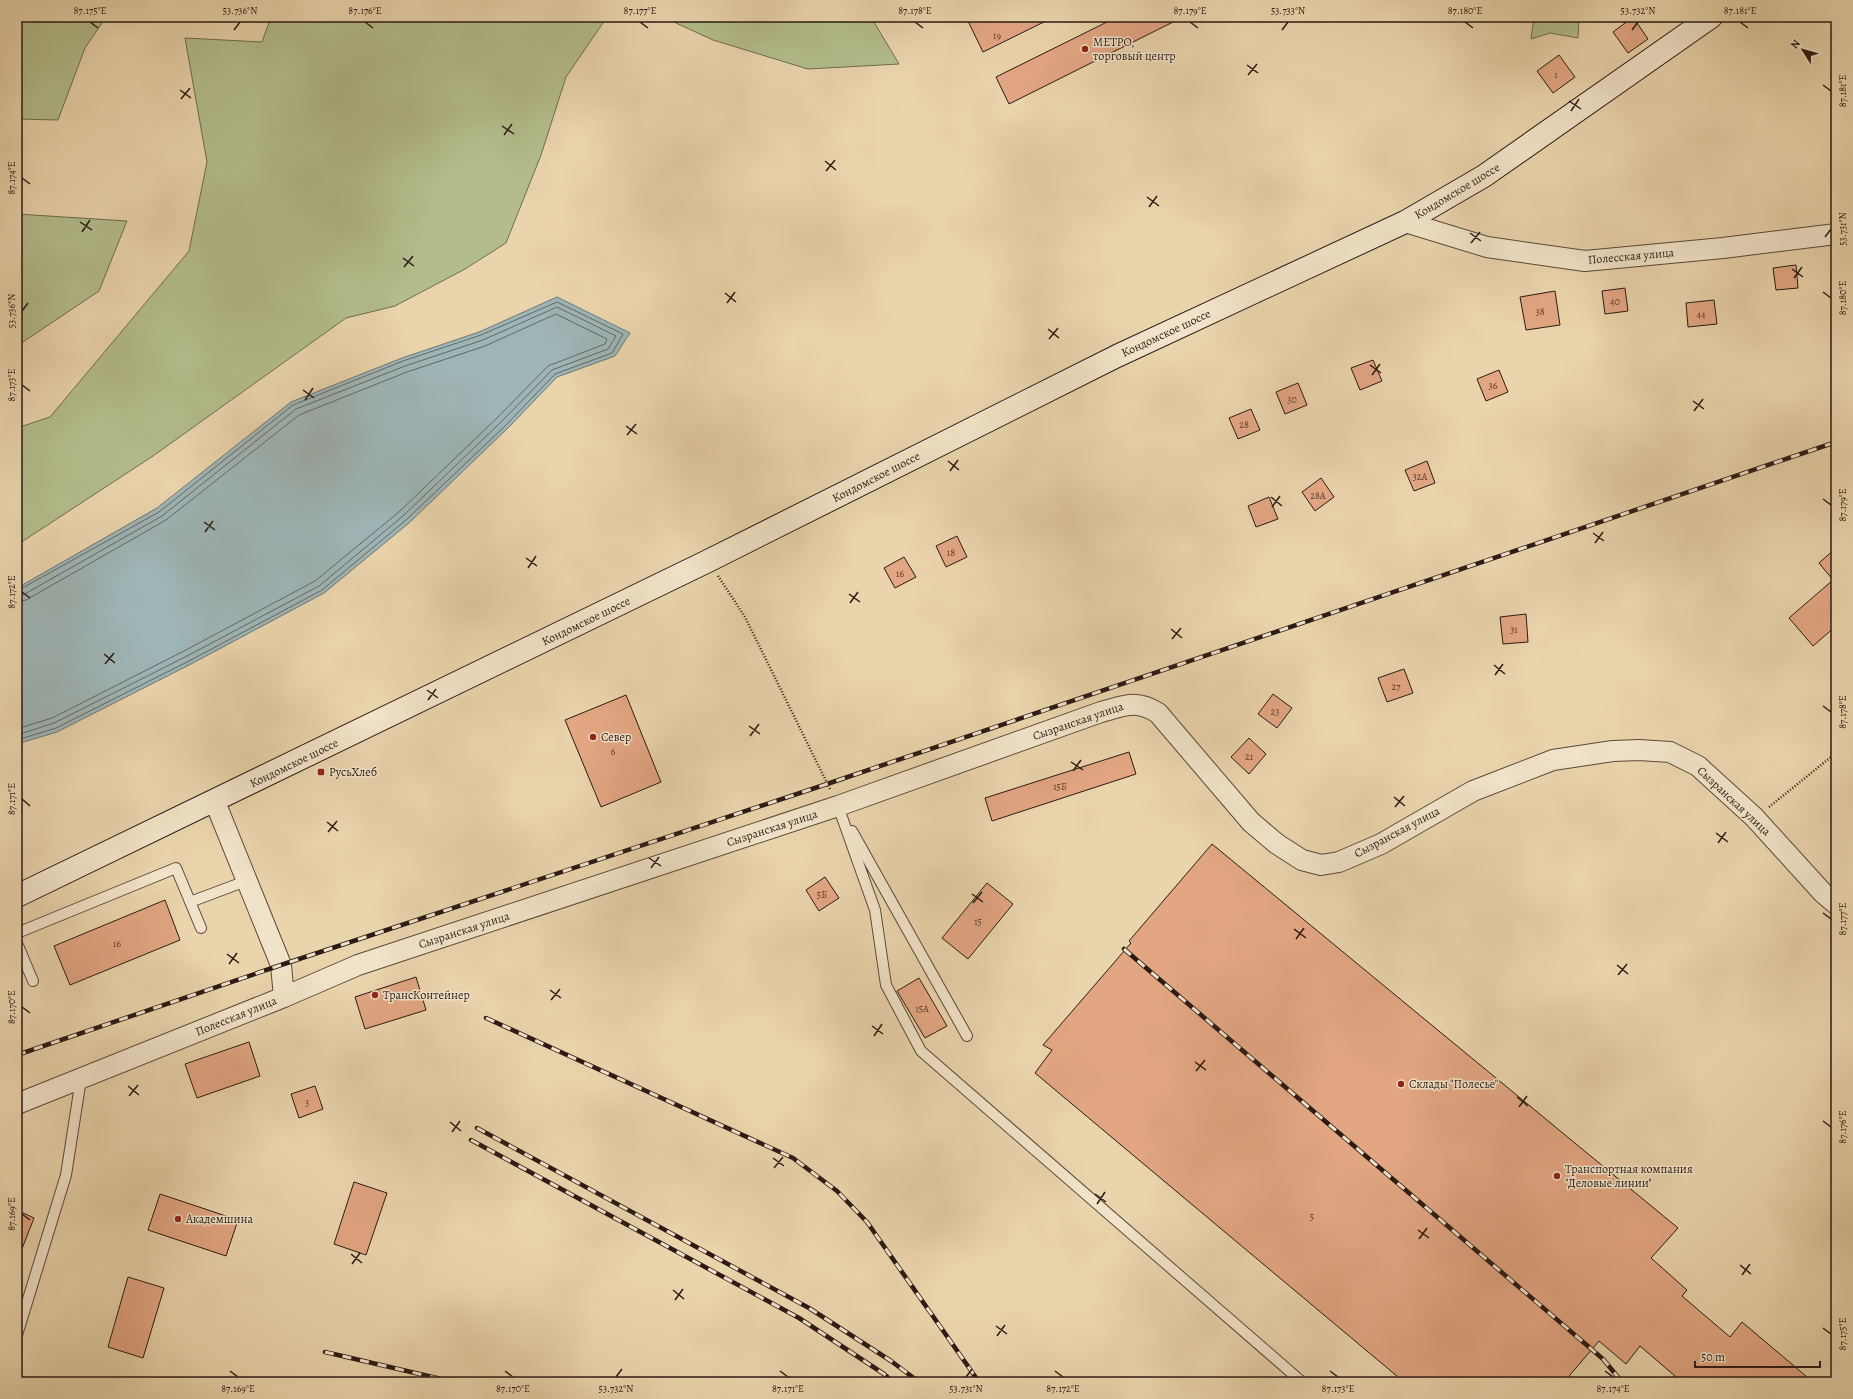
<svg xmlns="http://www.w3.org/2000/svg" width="1853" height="1399" font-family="Alegreya,serif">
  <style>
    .green { fill: #b3bd8c; stroke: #6f6c50 }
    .water { fill: #9eb5b6; stroke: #707775 }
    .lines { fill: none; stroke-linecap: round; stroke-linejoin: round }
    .shore { stroke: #646865; stroke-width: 1 }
    .building { fill: #e2a682; stroke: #2b1a14 }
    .lane-casing { stroke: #5b483a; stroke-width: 12 }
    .street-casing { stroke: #5b483a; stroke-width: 22 }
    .secondary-casing { stroke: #2b1a14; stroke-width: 24 }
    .path { stroke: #2b1a14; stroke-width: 2.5; stroke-dasharray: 1 2; stroke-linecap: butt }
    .lane { stroke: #f1e3c9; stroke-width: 10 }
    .street { stroke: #f1e3c9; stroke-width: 20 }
    .secondary { stroke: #f1e3c9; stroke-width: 22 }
    .rail-casing { stroke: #2b1a14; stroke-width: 4.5 }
    .rail { stroke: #f1e3c9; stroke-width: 3; stroke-dasharray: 9; stroke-linecap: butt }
    .ticks { fill: none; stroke: #2b1a14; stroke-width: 1.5 }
    .poi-dot { fill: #8f2418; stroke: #f1e3c9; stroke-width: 1.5 }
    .labels { text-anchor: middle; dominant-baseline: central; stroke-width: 3; stroke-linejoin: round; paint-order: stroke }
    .number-label { font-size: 10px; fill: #593d30 }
    .poi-label { font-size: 12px; fill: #2b1a14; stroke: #f1e3c9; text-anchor: start }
    .street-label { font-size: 12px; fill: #2b1a14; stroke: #f1e3c9 }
    .neatline { fill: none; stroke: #2b1a14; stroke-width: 1.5 }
    .ticks-label { font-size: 10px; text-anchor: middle; fill: #2b1a14 }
  </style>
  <rect width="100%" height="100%" fill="#ead4ac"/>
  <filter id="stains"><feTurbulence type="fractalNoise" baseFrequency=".005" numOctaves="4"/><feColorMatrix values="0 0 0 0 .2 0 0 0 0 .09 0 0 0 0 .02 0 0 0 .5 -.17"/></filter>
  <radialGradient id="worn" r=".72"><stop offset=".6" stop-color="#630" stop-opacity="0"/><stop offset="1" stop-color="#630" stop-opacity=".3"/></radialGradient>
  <path class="green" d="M17,17H106L85,48L58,120L17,119Z
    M271,17H607L566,77L541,155L506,243L465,269L395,306L346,318L153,456L17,545V428L50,417L189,251L207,162L185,38L262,42Z
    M663,17H871L899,64L808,69L713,40Z
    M1534,17H1579L1578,38L1550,33L1531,39Z
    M17,214L127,221L99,291L17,346Z"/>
  <path class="water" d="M557,297L630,333L615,356L557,377L509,427L409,523L324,593L193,663L57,732L17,744V588L157,508L291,402L402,358L479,332Z"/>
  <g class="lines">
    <path class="shore" d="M17,591L159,512L293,405L403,361L481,335L557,302L623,334L612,353L555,374L506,425L406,520L322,590L191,660L56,728L17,740
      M17,596L23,595L162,516L296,409L405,366L483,340L557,307L616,336L608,349L552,370L502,421L403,516L319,586L189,655L54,723L17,735
      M17,602L26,600L166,520L299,415L407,372L485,346L556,314L607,339L605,344L548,366L498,417L399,512L315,581L186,650L52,718L17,729"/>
  </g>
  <path class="building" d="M966,17H1054L983,52Z
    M1105,17H1183L1009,104L996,77L1107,22Z
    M1633,17L1648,39L1628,53L1613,32Z
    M1559,55L1575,77L1553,93L1537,71Z
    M1796,265L1798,288L1776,290L1773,268Z
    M1625,288L1628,311L1605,314L1602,291Z
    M1555,291L1560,325L1526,330L1520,297Z
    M1714,300L1717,324L1688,327L1686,303Z
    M1373,360L1382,381L1360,390L1351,368Z
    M1499,370L1508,392L1486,401L1477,379Z
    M1298,383L1307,405L1285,414L1276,392Z
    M1251,409L1260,430L1238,439L1229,418Z
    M1427,461L1435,483L1414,491L1405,470Z
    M1321,478L1334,497L1315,511L1302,492Z
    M1269,497L1278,519L1256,527L1248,506Z
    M957,536L967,557L946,567L936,546Z
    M1836,548V626L1813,646L1789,618L1833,580L1819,563Z
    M904,557L916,577L895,588L884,568Z
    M1526,614L1528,642L1503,644L1500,617Z
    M1404,669L1413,693L1387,702L1378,678Z
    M1273,694L1292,708L1277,728L1258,714Z
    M626,695L661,782L601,807L565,720Z
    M1249,738L1266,754L1249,774L1231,757Z
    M1129,752L1136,774L992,821L985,798Z
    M1212,844L1678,1228L1651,1258L1687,1290L1682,1296L1730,1337L1742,1322L1813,1382H1682L1640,1346L1626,1364L1599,1341L1564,1382H1404L1035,1073L1052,1050L1043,1045L1131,943L1129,941Z
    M825,877L839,898L819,911L806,890Z
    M987,883L1013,904L968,959L942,938Z
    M165,900L180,940L70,985L54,946Z
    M416,977L426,1010L365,1029L355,997Z
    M919,978L947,1026L925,1038L897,991Z
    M249,1042L260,1076L197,1098L185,1064Z
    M315,1086L323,1109L299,1118L291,1094Z
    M354,1182L387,1193L366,1255L334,1244Z
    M160,1194L238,1220L226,1256L148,1230Z
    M17,1210L34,1218L18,1259H17Z
    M128,1277L164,1288L143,1358L108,1347Z"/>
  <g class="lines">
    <g class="lane-casing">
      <path id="lane" d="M838,806L875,910L886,985L921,1051L1302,1382
        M852,831L967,1036
        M190,902L246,881
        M17,933L176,868L201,928
        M17,943L33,981
        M17,1335L66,1175L81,1079"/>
    </g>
    <g class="street-casing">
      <path id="street" d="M1405,222L1487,247L1585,261L1723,248L1836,234
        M284,997L358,965L838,806L1101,712C1124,706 1136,699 1158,713L1251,822L1277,844L1302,860L1321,865L1339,862L1381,844L1473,791L1553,760L1613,751L1639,750L1670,752L1698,766L1754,817L1823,893L1836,904
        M17,1104L284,997L281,965L215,802"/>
    </g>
    <g class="secondary-casing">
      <path id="secondary" d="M17,896L708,561L1117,356L1405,222L1484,176L1711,17"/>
    </g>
    <path class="path" d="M718,576L745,617L830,789
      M1769,807L1836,753"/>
    <use href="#lane" class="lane"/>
    <use href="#street" class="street"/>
    <use href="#secondary" class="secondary"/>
    <g class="rail-casing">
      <path id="rail" d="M1124,949L1603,1359L1622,1382
        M486,1018L793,1158L837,1191L867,1222L979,1382
        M17,1055L281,965L827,784L1836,442
        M477,1128L809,1308L891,1361L919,1382
        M471,1140L799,1318L884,1374L893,1382
        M325,1352L454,1382"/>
    </g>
    <use href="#rail" class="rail"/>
  </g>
  <path class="ticks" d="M90,22L98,28M365,22L373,28M640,22L648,28M915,22L923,28M1190,22L1198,28M1465,22L1473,28M1740,22L1748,28M234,30L240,22M1282,30L1288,22M1632,30L1638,22M1247,65L1258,73M1248,75L1257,64M1823,85L1831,91M180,90L191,98M181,99L190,88M1569,101L1581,109M1571,111L1579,99M502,126L514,134M504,135L512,124M825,161L836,170M826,171L835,160M22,178L30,184M1147,197L1159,206M1149,207L1157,196M80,222L92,230M82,232L90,220M1470,233L1481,241M1825,237L1831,229M1471,243L1480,232M403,258L414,266M404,267L413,256M1792,269L1803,277M1794,278L1802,267M1823,292L1831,298M725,293L736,302M727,303L735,292M22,311L28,303M1048,329L1059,338M1049,339L1058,328M1370,365L1381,373M1372,375L1380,364M22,385L30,391M303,390L314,398M305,400L313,388M1693,401L1704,409M1694,411L1703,399M626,426L637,434M627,435L636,424M948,461L959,470M950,471L958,460M1271,497L1282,506M1823,499L1831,505M1272,507L1280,496M204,522L215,530M205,532L213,521M1593,533L1604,541M1595,543L1603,532M526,558L537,566M528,568L536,556M22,592L30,598M849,594L860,602M850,603L858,592M1171,629L1182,638M1172,639L1181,628M104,654L115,663M105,664L114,653M1494,665L1505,674M1495,675L1503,664M427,690L438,698M428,700L436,689M1823,706L1831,712M749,726L760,734M750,736L759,724M1071,762L1083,770M1073,771L1081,760M1394,797L1405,806M22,799L30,806M1395,807L1404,796M327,822L338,831M328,832L337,821M1716,833L1728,842M1718,843L1726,832M649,858L661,866M651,868L659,857M972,894L983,902M973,903L982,892M1823,913L1831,919M1294,929L1306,938M1296,939L1304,928M227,954L239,963M229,964L237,953M1617,965L1628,974M1618,975L1627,964M550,990L561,998M551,1000L560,989M22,1007L30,1013M872,1026L883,1034M874,1036L882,1024M1195,1062L1206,1070M1196,1071L1205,1060M128,1086L139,1095M129,1096L138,1085M1517,1097L1528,1106M1519,1107L1527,1096M1823,1121L1831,1127M450,1122L461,1131M452,1132L460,1121M773,1158L784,1166M774,1168L783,1157M1095,1194L1106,1202M1097,1204L1105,1192M22,1214L30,1220M1418,1230L1429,1238M1419,1239L1427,1228M351,1254L362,1263M352,1264L360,1253M1740,1265L1751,1274M1742,1275L1750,1264M673,1290L684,1299M675,1300L683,1289M996,1326L1007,1334M1823,1328L1831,1334M997,1336L1005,1325M230,1371L238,1377M505,1371L513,1377M780,1371L788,1377M1055,1371L1063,1377M1330,1371L1338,1377M1605,1371L1613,1377M616,1377L622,1369M966,1377L972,1369"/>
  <g class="poi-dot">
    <circle cx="1085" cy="49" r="4"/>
    <circle cx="593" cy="737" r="4"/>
    <rect x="317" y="768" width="8" height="8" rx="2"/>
    <circle cx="375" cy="995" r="4"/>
    <circle cx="1401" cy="1084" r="4"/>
    <circle cx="1557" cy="1176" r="4"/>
    <circle cx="178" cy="1219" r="4"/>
  </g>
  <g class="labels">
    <g class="number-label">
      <text x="997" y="35">19</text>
      <text x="1556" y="74">1</text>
      <text x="1615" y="301">40</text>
      <text x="1540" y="311">38</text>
      <text x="1701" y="314">44</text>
      <text x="1493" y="385">36</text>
      <text x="1292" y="399">30</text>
      <text x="1244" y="424">28</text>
      <text x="1420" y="476">32А</text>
      <text x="1318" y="495">28А</text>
      <text x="951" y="552">18</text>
      <text x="900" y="573">16</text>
      <text x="1514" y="629">31</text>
      <text x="1396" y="686">27</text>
      <text x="1275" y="711">23</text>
      <text x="613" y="751">6</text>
      <text x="1249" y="756">21</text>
      <text x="1060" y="786">15Б</text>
      <text x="822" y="894">5Б</text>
      <text x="978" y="921">15</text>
      <text x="117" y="943">16</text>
      <text x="922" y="1008">15А</text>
      <text x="307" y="1102">3</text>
      <text x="1312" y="1216">5</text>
    </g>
    <g class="poi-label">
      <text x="1093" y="42">МЕТРО,<tspan x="1093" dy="14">торговый центр</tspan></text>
      <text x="601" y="737">Север</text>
      <text x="329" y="772">РусьХлеб</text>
      <text x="383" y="995">ТрансКонтейнер</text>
      <text x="1409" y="1084">Склады "Полесье"</text>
      <text x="1565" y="1169">Транспортная компания<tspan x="1565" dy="14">"Деловые линии"</tspan></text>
      <text x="186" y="1219">Академшина</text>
    </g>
    <g class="street-label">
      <text transform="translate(1457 191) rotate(-31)">Кондомское шоссе</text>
      <text transform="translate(1631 256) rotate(-5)">Полесская улица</text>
      <text transform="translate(1166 333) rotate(-25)">Кондомское шоссе</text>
      <text transform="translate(876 477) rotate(-27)">Кондомское шоссе</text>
      <text transform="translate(586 621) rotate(-26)">Кондомское шоссе</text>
      <text transform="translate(1078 721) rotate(-19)">Сызранская улица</text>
      <text transform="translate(294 763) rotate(-26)">Кондомское шоссе</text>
      <text transform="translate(1734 801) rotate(43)">Сызранская улица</text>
      <text transform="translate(772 828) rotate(-18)">Сызранская улица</text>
      <text transform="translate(1397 832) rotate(-28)">Сызранская улица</text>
      <text transform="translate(464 930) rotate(-18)">Сызранская улица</text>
      <text transform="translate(236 1016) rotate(-22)">Полесская улица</text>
    </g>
  </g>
  <rect width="1853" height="1399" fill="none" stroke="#ead4ac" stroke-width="44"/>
  <g transform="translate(1803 50) rotate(307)" stroke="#f1e3c9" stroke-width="3" paint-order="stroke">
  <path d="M0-3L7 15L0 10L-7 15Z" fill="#2b1a14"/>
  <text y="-6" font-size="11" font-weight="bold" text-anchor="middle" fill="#2b1a14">N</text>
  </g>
  <path d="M1695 1361v6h125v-6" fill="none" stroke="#2b1a14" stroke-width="2"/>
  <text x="1701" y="1361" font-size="12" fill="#2b1a14" stroke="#f1e3c9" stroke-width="3" paint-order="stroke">50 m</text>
  <rect x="22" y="22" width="1809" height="1355" class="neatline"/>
  <g class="ticks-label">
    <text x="90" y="14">87.175°E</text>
    <text x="240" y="14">53.736°N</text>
    <text x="365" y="14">87.176°E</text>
    <text x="640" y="14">87.177°E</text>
    <text x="915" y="14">87.178°E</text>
    <text x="1190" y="14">87.179°E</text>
    <text x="1288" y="14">53.733°N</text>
    <text x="1465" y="14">87.180°E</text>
    <text x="1638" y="14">53.732°N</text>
    <text x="1740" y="14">87.181°E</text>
    <text transform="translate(1842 91) rotate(-90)" y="4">87.181°E</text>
    <text transform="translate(11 178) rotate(-90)" y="4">87.174°E</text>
    <text transform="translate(1842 229) rotate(-90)" y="4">53.731°N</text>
    <text transform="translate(1842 298) rotate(-90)" y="4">87.180°E</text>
    <text transform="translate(11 311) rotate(-90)" y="4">53.736°N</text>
    <text transform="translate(11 385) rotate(-90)" y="4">87.173°E</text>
    <text transform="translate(1842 505) rotate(-90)" y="4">87.179°E</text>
    <text transform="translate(11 592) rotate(-90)" y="4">87.172°E</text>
    <text transform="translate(1842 712) rotate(-90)" y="4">87.178°E</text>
    <text transform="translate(11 799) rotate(-90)" y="4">87.171°E</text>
    <text transform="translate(1842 919) rotate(-90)" y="4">87.177°E</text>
    <text transform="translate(11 1007) rotate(-90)" y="4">87.170°E</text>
    <text transform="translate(1842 1127) rotate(-90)" y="4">87.176°E</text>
    <text transform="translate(11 1214) rotate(-90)" y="4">87.169°E</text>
    <text transform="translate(1842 1334) rotate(-90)" y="4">87.175°E</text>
    <text x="238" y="1392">87.169°E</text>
    <text x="513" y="1392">87.170°E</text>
    <text x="616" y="1392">53.732°N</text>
    <text x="788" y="1392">87.171°E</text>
    <text x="966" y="1392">53.731°N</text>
    <text x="1063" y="1392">87.172°E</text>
    <text x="1338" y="1392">87.173°E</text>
    <text x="1613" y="1392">87.174°E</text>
  </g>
  <rect width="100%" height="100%" filter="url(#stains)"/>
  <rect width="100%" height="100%" fill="url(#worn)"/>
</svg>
